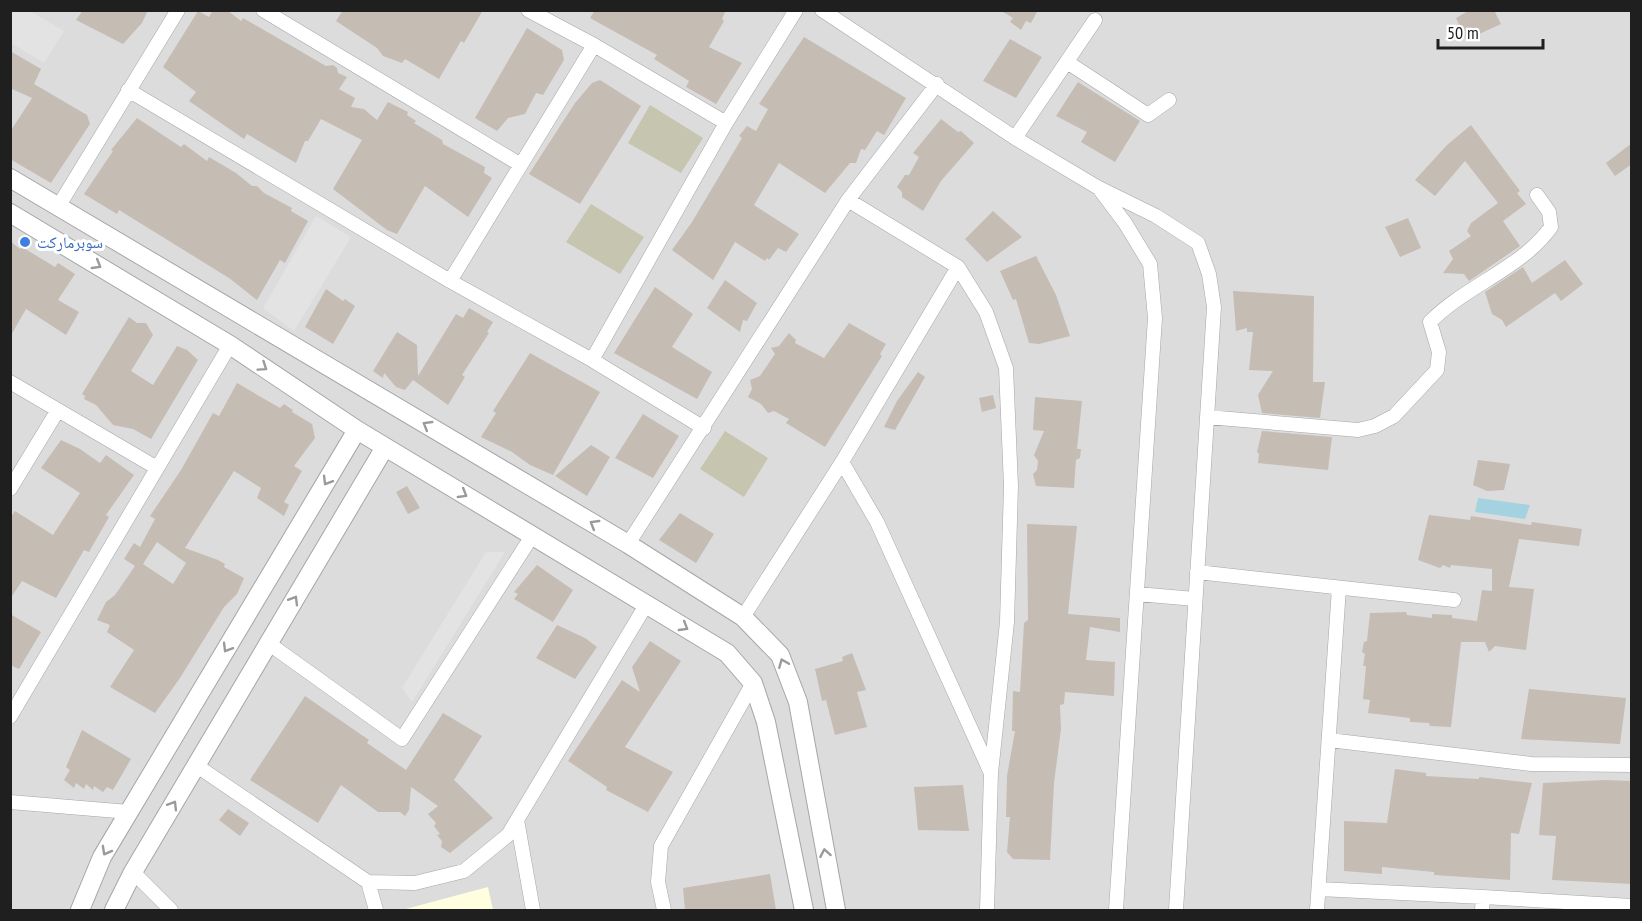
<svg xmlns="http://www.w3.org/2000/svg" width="1642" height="921" font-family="'PT Sans Narrow','Noto Naskh Arabic',sans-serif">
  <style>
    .residential { fill: #dddcdc }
    .education { fill: #ffffe0 }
    .construction { fill: #c5c5b0 }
    .parking { fill: #e3e3e3 }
    .water { fill: #a4d2e0 }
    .building { fill: #c5bcb4; fill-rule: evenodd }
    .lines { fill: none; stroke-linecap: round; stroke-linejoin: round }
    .minor-casing { stroke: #a6a6a6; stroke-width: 15 }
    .tertiary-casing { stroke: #a6a6a6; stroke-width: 20 }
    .minor { stroke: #fff; stroke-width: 14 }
    .tertiary { stroke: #fff; stroke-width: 18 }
    .oneway { stroke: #9a9a9a }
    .shop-dot { fill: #3f7fe0; stroke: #fff; stroke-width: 2 }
    .labels { text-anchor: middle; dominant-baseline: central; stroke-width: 6; stroke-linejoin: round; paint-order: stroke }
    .shop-label { font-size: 16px; fill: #366cbe; stroke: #fff; text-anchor: start }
  </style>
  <rect width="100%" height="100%" fill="#f0ede5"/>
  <path class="residential" d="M11,11H1631V910H11Z"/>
  <path class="education" d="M488,887L493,910H402Z"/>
  <path class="construction" d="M650,105L703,138L681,173L628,143Z
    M591,204L644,237L620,274L566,242Z
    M725,431L768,458L744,497L700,469Z"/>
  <path class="parking" d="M10,11H30L64,31L44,63L11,43Z
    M316,216L351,237L294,331L263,308Z
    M486,552H505L412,702L402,688Z"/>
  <path class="water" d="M1478,498L1530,505L1525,519L1475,512Z"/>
  <path class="building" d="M83,10H148L142,23L123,44L76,20Z
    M213,10H227L241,21L243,18L326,66L333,65L337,68L338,73L347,77L339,89L355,98L351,107L364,109L377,120L388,102L408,112L407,115L416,121L414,123L442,140L443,144L485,167L484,173L492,178L468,217L425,186L397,234L387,230L333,189L362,140L321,119L308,141H305L296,163L247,134L244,139L189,101L196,92L163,67L198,11L209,17Z
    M343,10H483L464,43L461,41L439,79L405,59L402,63L383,56L377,48L336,21Z
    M595,10H726L722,19L724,21L709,47L742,63L716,104L686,87L689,81L654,59L657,55L590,18Z
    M1000,10H1038L1031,23L1026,21L1021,30L1010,22L1013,18Z
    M1470,10H1494L1501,24L1466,40L1456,18Z
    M527,28L562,50L564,60L543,95L536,93L525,114L508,118L497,131L475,118Z
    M804,37L906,98L884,135L877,131L865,150L861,149L856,163H850L825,193L779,163L754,205L799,234L786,252L778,248L769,260L767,258L765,261L735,242L713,280L672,250L692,222L742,138L739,136L747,126L756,131L768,109L759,104Z
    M1010,39L1042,57L1016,98L983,81Z
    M10,51L41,69L34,84L87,115L90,124L51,183L10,159V132L32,98L10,88Z
    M600,80L641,106L580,204L529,174L575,103L592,83Z
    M1078,82L1140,121L1115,162L1081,142L1087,132L1056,116Z
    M137,118L181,147L184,144L207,161L209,157L236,173L252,186H257L264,193L292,208L291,211L308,221L285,263L280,260L257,300L229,278L119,210L117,214L84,194L113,151L111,150Z
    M941,119L958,132L961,131L974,143L941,181L923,211L902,197V192L897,187L905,175H909L919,157L913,153Z
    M1471,125L1520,191L1517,193L1526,204L1503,221L1520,246L1469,281L1464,274L1443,273L1453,259L1449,251L1471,236L1467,231L1471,223L1498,203L1465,161L1435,196L1415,180L1447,145Z
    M1632,143V164L1615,176L1606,163Z
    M993,211L1022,237L987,262L965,239Z
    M1408,218L1421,248L1400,257L1385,227Z
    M10,241L20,249L22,247L55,267L58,263L75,274L58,300L79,312L66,335L26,309L10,337Z
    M1036,256L1056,295L1070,336L1039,344L1029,343L1016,299L1013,300L1000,271Z
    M1565,260L1583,284L1561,301L1555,293L1506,327L1502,320L1492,314L1485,292L1523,267L1532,283Z
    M725,280L757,303L747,321L743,320L740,332L707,308Z
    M655,287L693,314L672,347L712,372L697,399L614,353Z
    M326,289L343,301L345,299L355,306L333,344L305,327Z
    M1233,291L1314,296L1313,382H1325L1320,418L1262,413L1258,395L1273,371L1249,370L1253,332H1247V328L1236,331Z
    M469,308L493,322L487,332L489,333L462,375L465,377L448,405L413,380L405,390L396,387L384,373L383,378L373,371L397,332L417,345L418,376L456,314L463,318Z
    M129,317L137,323H146L153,335L131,371L153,385L177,346L187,350L198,360L151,439L133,429L113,425L96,405L84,399L85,396L82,394Z
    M849,323L886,344L880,354L882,356L825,447L786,423L789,419L774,411L768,413L761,404L748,397L752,389L750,380L760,376L775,354L771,348L779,346L789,333L796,340L795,343L824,358Z
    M530,353L600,392L553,475L530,465L512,452L481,437L496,413L493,411Z
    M918,372L925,377L895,430L884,427L897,401Z
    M237,383L280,408L284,404L293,410L292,412L312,424L315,438L294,466L302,471L284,502L289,505L284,516L257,498L261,488L234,471L185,548L218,560L225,564L224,567L244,578L237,594L224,607L180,678L155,713L110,687L134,650L107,632L110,625L97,620L106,602L115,595L135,566L124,559L134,543L140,547L155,519L150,516L181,470L213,413L219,416ZM157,542L186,563L173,584L143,564Z
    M993,395L996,408L982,412L979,398Z
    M1035,397L1082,401L1077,449H1081L1080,458L1076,460L1074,488L1036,486L1033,474L1037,470L1038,461L1034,455L1044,431L1033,430Z
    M643,414L679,436L653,478L615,458Z
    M1262,431L1332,437L1328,470L1258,463L1259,454L1257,452Z
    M61,440L80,449L100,463L106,455L134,475L106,515L109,517L89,552L84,550L56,598L22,581L10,599V518L15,511L53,535L80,493L41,468Z
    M591,445L610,457L587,496L555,476Z
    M1478,460L1510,464L1504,490L1487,491L1473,485Z
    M407,486L420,508L408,514L396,492Z
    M680,513L714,534L696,563L659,540Z
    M1429,515L1470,520L1471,516L1531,525L1532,522L1582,529L1579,546L1519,539L1509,587L1534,589L1526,650L1495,646L1489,652L1485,642H1461L1451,727L1430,726L1429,723L1410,722V718L1368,713L1370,700L1363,699L1366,666H1363L1365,654L1362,652L1364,642L1367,641L1370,613L1406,612L1407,615L1432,618V614L1452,615V618L1477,621L1482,590L1492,591V569L1451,565L1450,568L1443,565L1440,568L1418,560Z
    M1027,524L1077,526L1068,614L1120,618V632L1090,627L1086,660L1115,662L1114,696L1065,692L1064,704L1060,705L1061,729L1054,783L1050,860L1013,859L1007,852L1010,817H1006L1007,776L1015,731H1012L1013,691L1020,692L1024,623L1028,620Z
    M537,565L573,590L553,622L514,599L518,594L514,592Z
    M10,614L41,632L19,669L10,665Z
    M557,625L585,638L597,647L575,679L536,658Z
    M650,641L681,661L625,747L673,772L648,812L606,790L607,787L568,761L622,680L640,692L632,667Z
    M852,653L866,690L857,692L867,727L835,735L826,700L822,701L815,669L843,661L842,657Z
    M1529,689L1626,698L1620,744L1521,739Z
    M305,696L369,740L367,743L406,770L443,713L482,736L454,780L493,818L450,853L441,847L442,841L437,835L440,834L434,826L436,823L428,814L438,806L411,787L409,810L405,816L400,812H378L341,785L318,823L250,780Z
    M82,730L131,759L113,790L107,787L103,792L94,786L93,790L86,784L84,789L76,783L74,788L64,780L70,770L66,767Z
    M1395,769L1426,773V776L1479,779V777L1532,783L1519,834L1511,833L1510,880L1434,875V872L1382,867V874L1344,871V821L1387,823Z
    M1604,780L1632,781V884L1552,880L1556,836L1539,835L1543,783Z
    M963,785L969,831L918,830L914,787Z
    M228,809L249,823L240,836L219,820Z
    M770,874L776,910H685L683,888Z"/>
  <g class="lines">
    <g class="minor-casing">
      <path id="minor" d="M263,10L521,165
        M528,10L594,45L726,123
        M822,10L1015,138L1097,187L1156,216L1198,243L1209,274L1214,307L1176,910
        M1067,62L1148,115L1169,100
        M128,90L450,281L592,360L704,428
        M1015,138L1095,20
        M1101,191L1125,223L1150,264L1155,318L1116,910
        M848,200L958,267L986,312L1006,368L1011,486L1007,622L991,773L987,910
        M58,207L178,10
        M450,281L594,45
        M592,360L726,123L796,10
        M10,382L157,468
        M1207,417L1358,430L1375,426L1394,416L1437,370L1439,352L1430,322C1465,286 1522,268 1551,227L1549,212L1537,195
        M842,462L877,522L990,771
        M10,489L58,410
        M628,544L848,200L937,84
        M1197,572L1454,600
        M1137,594L1195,599
        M743,617L842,462L958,267
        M268,643L402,739L532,536
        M10,717L230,345
        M1329,740L1531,764L1632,765
        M197,766L368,882L415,883L464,871L508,835L646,605
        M10,802L129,812
        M517,820L533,910
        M133,872L171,910
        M368,882L376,910
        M1319,889L1483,897
        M664,910L658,882L661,846L753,683
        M1317,910L1339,588
        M1482,910L1483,897L1632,906"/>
    </g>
    <g class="tertiary-casing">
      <path id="tertiary" d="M10,178L628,544L743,617L780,655L798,702L836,910
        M10,213L230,345L357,430L727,653L753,683L766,722L804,910
        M80,910L102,857L357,430
        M114,910L133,872L385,447"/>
    </g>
    <use href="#minor" class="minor"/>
    <use href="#tertiary" class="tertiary"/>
  </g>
  <defs><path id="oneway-chevron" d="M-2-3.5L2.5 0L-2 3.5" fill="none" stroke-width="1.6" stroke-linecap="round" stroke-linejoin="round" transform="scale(1.5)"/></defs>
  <g class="oneway">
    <use href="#oneway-chevron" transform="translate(97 265) rotate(31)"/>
    <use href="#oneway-chevron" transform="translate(263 367) rotate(34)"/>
    <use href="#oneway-chevron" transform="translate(427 425) rotate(-149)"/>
    <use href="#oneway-chevron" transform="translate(327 481) rotate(121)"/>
    <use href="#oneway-chevron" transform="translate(463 494) rotate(31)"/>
    <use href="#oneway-chevron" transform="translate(594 524) rotate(-149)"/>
    <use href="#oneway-chevron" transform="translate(294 600) rotate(-59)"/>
    <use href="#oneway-chevron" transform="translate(684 627) rotate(31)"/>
    <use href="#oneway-chevron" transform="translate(227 648) rotate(121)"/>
    <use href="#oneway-chevron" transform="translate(783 663) rotate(-112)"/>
    <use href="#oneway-chevron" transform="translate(173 805) rotate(-59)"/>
    <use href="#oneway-chevron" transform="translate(106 851) rotate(119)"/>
    <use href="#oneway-chevron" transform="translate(825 853) rotate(-100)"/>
  </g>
  <circle class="shop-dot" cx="25" cy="242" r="6"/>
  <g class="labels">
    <g class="shop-label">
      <text x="37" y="242">سوبرماركت</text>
    </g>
  </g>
  <rect width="1642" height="921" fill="none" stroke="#1f1f1f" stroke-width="24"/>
  <path d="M1438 39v9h105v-9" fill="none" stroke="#1f1f1f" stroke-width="3"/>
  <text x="1447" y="39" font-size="18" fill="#1f1f1f" stroke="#ffffff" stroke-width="4.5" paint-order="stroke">50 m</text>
</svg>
